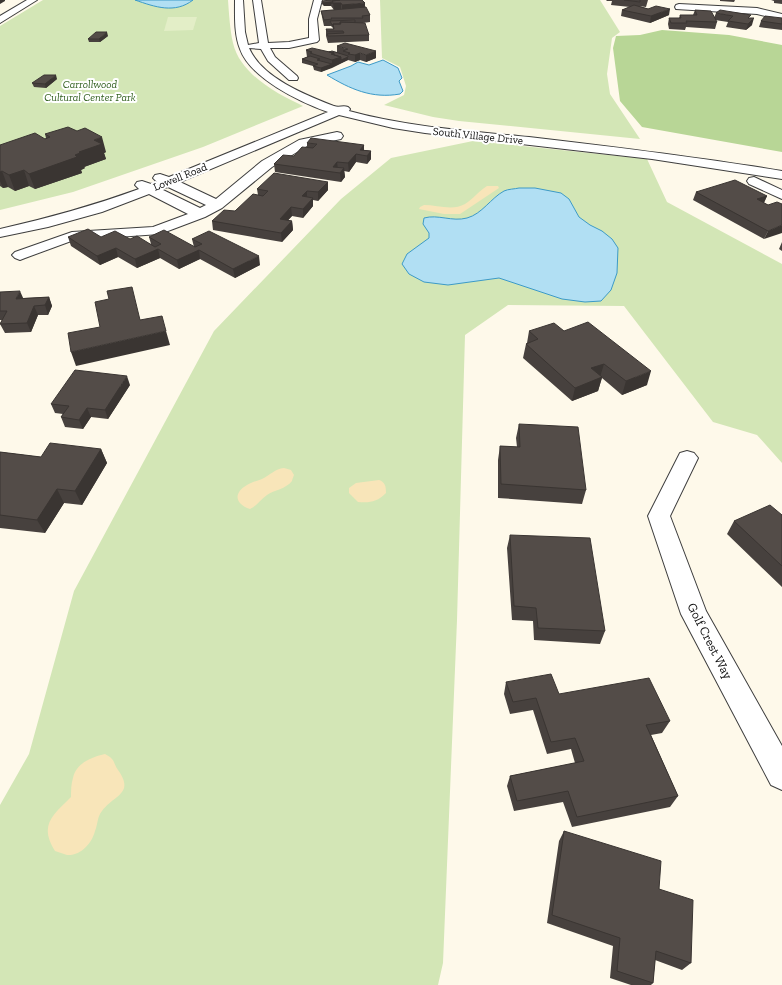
<svg xmlns="http://www.w3.org/2000/svg" width="782" height="985" font-family="'Zilla Slab',serif">
  <style>
    .green { fill: #d3e6b6 }
    .forest { fill: #b8d696 }
    .sand { fill: #f8e5b9 }
    .pitch { fill: #e3eec7 }
    .water { fill: #b1dff3; stroke: #3c9ac7 }
    .lines { fill: none; stroke-linecap: round; stroke-linejoin: round }
    .minor-casing { stroke: #3e3e3e; stroke-width: 2 }
    .minor { fill: #fff; fill-rule: evenodd }
    .wall { fill: #47413e }
    .shaded-wall { fill: #3a3532 }
    .building { fill: #534c48; stroke: #3a3532 }
    .labels { text-anchor: middle; dominant-baseline: central; stroke-width: 4; stroke-linejoin: round; paint-order: stroke }
    .far-park-label { font-size: 11px; font-style: italic; fill: #315f1f; stroke: #fff }
    .far-street-label { font-size: 11px; fill: #0b0b0b; stroke: #fff }
    .street-label { font-size: 13px; fill: #0b0b0b; stroke: #fff }
  </style>
  <rect width="100%" height="100%" fill="#fef9ea"/>
  <path class="green" d="M43,0H228C229,14 230,30 233,43C240,74 277,94 303,106L203,147L73,192L0,210V26Z
    M380,0H600L620,32L612,38L607,74L610,94L640,139L459,121L433,117L384,105L404,95L406,86L400,67L382,58Z
    M473,141L647,159L667,202L782,264V463L757,435L713,422L624,306L508,305L465,335L457,620L443,963L438,985H0V805L29,754L74,591L214,331L341,199L391,158Z"/>
  <path class="forest" d="M662,30L729,35L782,45V152L642,127L620,101L613,48L616,36L640,35Z"/>
  <path class="sand" d="M487,186H498L499,188L460,214H444L419,209L420,207L424,205C437,205 453,211 465,204C473,199 479,191 487,186Z
    M284,468L291,470L294,475C294,475 292,480 292,481C286,489 274,490 267,495C260,500 257,506 250,509C235,504 233,493 247,485C252,482 257,481 262,479C270,475 275,469 284,468Z
    M379,480C385,482 386,486 386,493C377,502 370,503 358,502L349,493V488L356,483Z
    M105,754C116,760 112,761 118,770C135,794 114,795 102,811C97,817 98,824 95,831C92,843 81,856 67,855C63,854 59,852 55,851C39,825 52,816 71,797C71,791 71,784 73,778C76,763 92,757 105,754Z"/>
  <path class="pitch" d="M168,17H197L193,30L164,31Z"/>
  <path class="water" d="M135,0H193C175,14 155,7 135,0Z
    M383,60L398,68L402,78L399,81L403,91L400,94C372,99 350,89 327,75L351,66L358,62L369,65Z
    M519,188H535L561,193L569,199L579,217L590,225L602,231L612,239L618,248L617,273L611,290L601,301L585,302L562,299L499,278L448,285L424,282L409,274L402,264L407,254L429,238V233L423,224L424,218C438,214 452,222 467,218C482,214 491,198 504,191C508,189 515,189 519,188Z"/>
  <g class="lines">
    <g class="minor-casing">
      <path id="minor" d="M27,0H37L0,23V16Z
        M235,0H243L245,32L248,45L259,43L253,0H261L268,43L289,42L309,38V19L314,0H322L317,19L319,40L317,42L289,48H270L275,57L297,76L298,78L297,80H289L268,61L261,49L249,48C262,78 306,95 334,106C339,108 343,105 348,107L350,109L349,111C407,127 469,131 529,137C614,147 698,157 782,171V179L652,159L425,133L393,128L339,115L180,182L216,199L262,161L299,140L337,132L341,133L343,136L341,139L307,146L272,167L222,208L205,217L160,234L74,240L25,258L20,260L15,258L12,255L15,252L72,232L153,227L188,214L149,194L102,212L48,227L0,237V229C49,218 92,206 139,189L135,185L137,182L142,181L151,184L157,182L153,178L155,175L160,174L169,177L328,112C300,102 250,78 240,49C234,34 235,16 235,0ZM168,187L206,205L200,208L161,189Z
        M679,4L757,8L782,14V20L757,14L676,9L675,7L676,5Z
        M754,177L782,190V199L749,184L747,181L749,178Z
        M687,451L694,453L698,458L670,516L706,611L782,746V790L771,785L681,614L648,516L680,453Z"/>
    </g>
    <use href="#minor" class="minor"/>
  </g>
  <path class="wall" d="M331,0L365,7L370,15V22L363,23L369,35V41L328,43L326,36V29H333V28L331,26H324L322,17L321,11L334,10L331,6H324L322,4V1Z
    M607,0H648L646,7L639,6L669,15L650,23L621,16L622,10L630,7L611,5L612,1H606Z
    M720,0H735L734,2L720,1Z
    M771,0H782V4L774,3V1Z
    M695,10L714,18L716,13L750,18L752,25L746,30L726,27L728,22L715,20L717,22L715,29L686,27L685,30L669,29L668,24L669,18H679L680,15H693Z
    M782,18V30L759,27L761,21Z
    M108,36L100,42H89L88,39Z
    M337,46L376,58L366,62L360,60L355,62L348,60L321,72L314,70L313,66L302,63V59L307,57L306,50L337,52Z
    M57,79L46,88L34,87L32,83Z
    M45,134L106,152L104,153L106,159L84,167L85,168L81,170L82,173L35,189L29,186L15,191L8,187L3,188L0,186V145L45,139L46,138Z
    M307,143L364,145V150L371,151V159L367,164L356,162L349,172L344,171L345,177L341,182L275,172L274,164L294,156L307,148Z
    M328,182V190L318,201L313,200V206L303,218L292,216L288,220L292,221L293,230L282,242L213,230L212,221L235,211L258,195L257,189Z
    M696,192L767,196L764,203L768,205L782,204L764,239L693,200Z
    M68,237H101L130,239L151,244L149,237L194,247L192,239L260,265L235,278L200,259L179,269L160,258L137,268L118,257L100,265L71,246Z
    M782,242V251L779,249Z
    M0,292L23,298L49,297L52,306L48,315H38L31,332L5,333L0,324L2,320H0Z
    M529,331H564L647,385L622,395L602,378L598,391L572,401L523,358L526,344L527,343Z
    M130,385L108,419L91,417L83,429L65,427L61,417L63,414L55,413L51,404Z
    M519,424L586,490L582,504L498,498V460L500,446L517,447L516,438Z
    M101,449L107,463L82,505L64,503L45,533L0,528V452L41,457Z
    M782,515V587L727,534L734,521Z
    M510,535L605,631L600,644L534,640L533,621L512,620L507,548Z
    M506,682L670,721L662,733L651,735L678,796L670,807L572,827L563,802L514,811L507,786L510,776L575,763L571,749L547,754L533,710L510,714L504,694Z
    M564,831L659,889L691,963L682,970L655,960L653,983L651,985H631L610,978L613,946L547,923L559,841Z"/>
  <path class="shaded-wall" d="M0,0H5V1L0,4Z
    M331,2V6H324L323,3Z
    M333,3H341V9L334,10Z
    M365,3V10L342,11V5Z
    M670,9L669,15L650,23L651,16Z
    M754,18L752,25L746,30L748,24Z
    M107,32L108,36L100,42L99,39Z
    M376,51V58L366,62V55Z
    M360,53V60L355,62V55Z
    M341,57H348V60L332,68V60Z
    M332,64V68L321,72V68Z
    M56,75L57,79L46,88L45,84Z
    M102,137L106,152L104,153L106,159L84,167L85,168L81,170L82,173L35,189L29,174L75,155L94,140Z
    M364,145V153L360,150Z
    M371,151V159L367,164V156Z
    M356,154V162L349,172L348,163Z
    M337,162L338,170L333,167Z
    M344,168L345,177L341,182L340,173Z
    M24,170L29,186L15,191L9,175Z
    M2,171L8,187L3,188L0,181V172Z
    M328,182V190L318,201V192Z
    M307,191V199L302,196Z
    M767,196L763,204L757,199Z
    M313,198V206L303,218V209Z
    M291,207L292,216L281,228L280,219Z
    M292,221L293,230L282,242L281,233Z
    M782,225V233L764,239L768,231Z
    M116,248L118,257L100,265L97,256Z
    M158,249L160,258L137,268L135,259Z
    M199,250L200,259L179,269L177,260Z
    M259,256L260,265L235,278L233,269Z
    M20,291L24,300L16,299Z
    M49,297L52,306L48,315L45,305Z
    M34,306L38,315L31,332L27,323Z
    M166,331L170,345L76,366L71,352Z
    M604,364L600,377L591,368Z
    M651,371L647,385L622,395L626,381Z
    M127,376L130,385L108,419L105,410Z
    M602,377L598,391L572,401L575,388Z
    M87,408L91,417L83,429L79,420Z
    M101,449L107,463L82,505L75,491Z
    M57,489L64,503L45,533L37,520Z"/>
  <path class="building" d="M331,0H340L332,1V4L331,2L323,3L322,1Z
    M340,0H362L365,3L342,5L341,3H333L332,1Z
    M624,0H640V2Z
    M634,5L648,9L656,6L670,9L651,16L622,10Z
    M366,7L370,15L362,16L363,18H331L332,19L324,20L321,11Z
    M695,10L711,11L717,22L686,21L687,23H671L669,18H681L680,15H697Z
    M720,10L751,15L748,18H754L748,24L728,21L733,16L716,13Z
    M765,16L782,18V24L761,21Z
    M355,20V22H340V24H333V25H332L330,21Z
    M340,22L365,23L369,35L328,36L327,34L344,33L343,31H327L326,29H334L333,24H341Z
    M96,32H107L99,39H88Z
    M345,43L376,51L366,55L360,53L355,55L348,54L350,53L343,51L348,49L337,46Z
    M312,48L334,53L331,54L341,57L332,60L310,53L312,52L306,50Z
    M332,51L348,56V57L341,60V57L334,55V53L329,52Z
    M310,56L320,59L317,60L332,64L321,68L313,66L318,64L302,59Z
    M44,75H56L45,84L32,83Z
    M68,127L77,131L85,128L102,137L94,140L102,144L79,152L80,153L75,155L77,157L29,174L24,170L9,175L2,171L0,172V145L35,133L45,139L50,137L45,134Z
    M311,138L364,145L360,150L371,151L367,156L356,154L348,163L337,162L333,167L344,168L340,173L274,164L283,155L294,156L302,147L313,148L317,144L307,143Z
    M274,173L328,182L318,192L307,191L302,196L313,198L303,209L291,207L280,219L292,221L281,233L212,221L224,210L235,211L253,194L263,196L268,191L257,189Z
    M735,180L767,196L757,199L768,205L777,202L782,204V225L768,231L696,192Z
    M88,229L101,237L115,231L130,239L137,236L155,247L161,244L149,237L164,230L195,247L202,244L192,239L209,231L259,256L233,269L199,250L177,260L158,249L135,259L116,248L97,256L68,237Z
    M132,287L140,320L162,316L166,331L71,352L68,333L100,327L95,302L109,299L107,291Z
    M20,291L16,299L49,297L45,305L34,306L27,323L0,324L7,311H0V292Z
    M588,322L651,371L626,381L604,364L591,368L602,377L575,388L526,344L538,339L529,331L554,323L564,331Z
    M75,370L127,376L105,410L87,408L79,420L61,417L69,406L51,404Z
    M519,424L578,427L586,490L501,484L500,446L520,447Z
    M50,443L101,449L75,491L57,489L37,520L0,515V452L41,457Z
    M770,505L782,515V566L734,521Z
    M510,535L590,538L605,631L538,628L536,608L514,606Z
    M551,674L559,694L649,678L670,721L646,725L678,796L577,817L568,791L517,801L510,776L584,761L575,738L551,742L536,698L513,702L506,682Z
    M564,831L661,861L659,889L693,900L691,963L656,951L653,983L617,971L620,938L552,915Z"/>
  <g class="labels">
    <g class="far-park-label">
      <text x="90" y="84">Carrollwood<tspan x="90" dy="13">Cultural Center Park</tspan></text>
    </g>
    <g class="far-street-label">
      <text transform="translate(478 136) rotate(6)">South Village Drive</text>
      <text transform="translate(180 177) rotate(-22)">Lowell Road</text>
    </g>
    <g class="street-label">
      <text transform="translate(710 641) rotate(63)">Golf Crest Way</text>
    </g>
  </g>
</svg>
